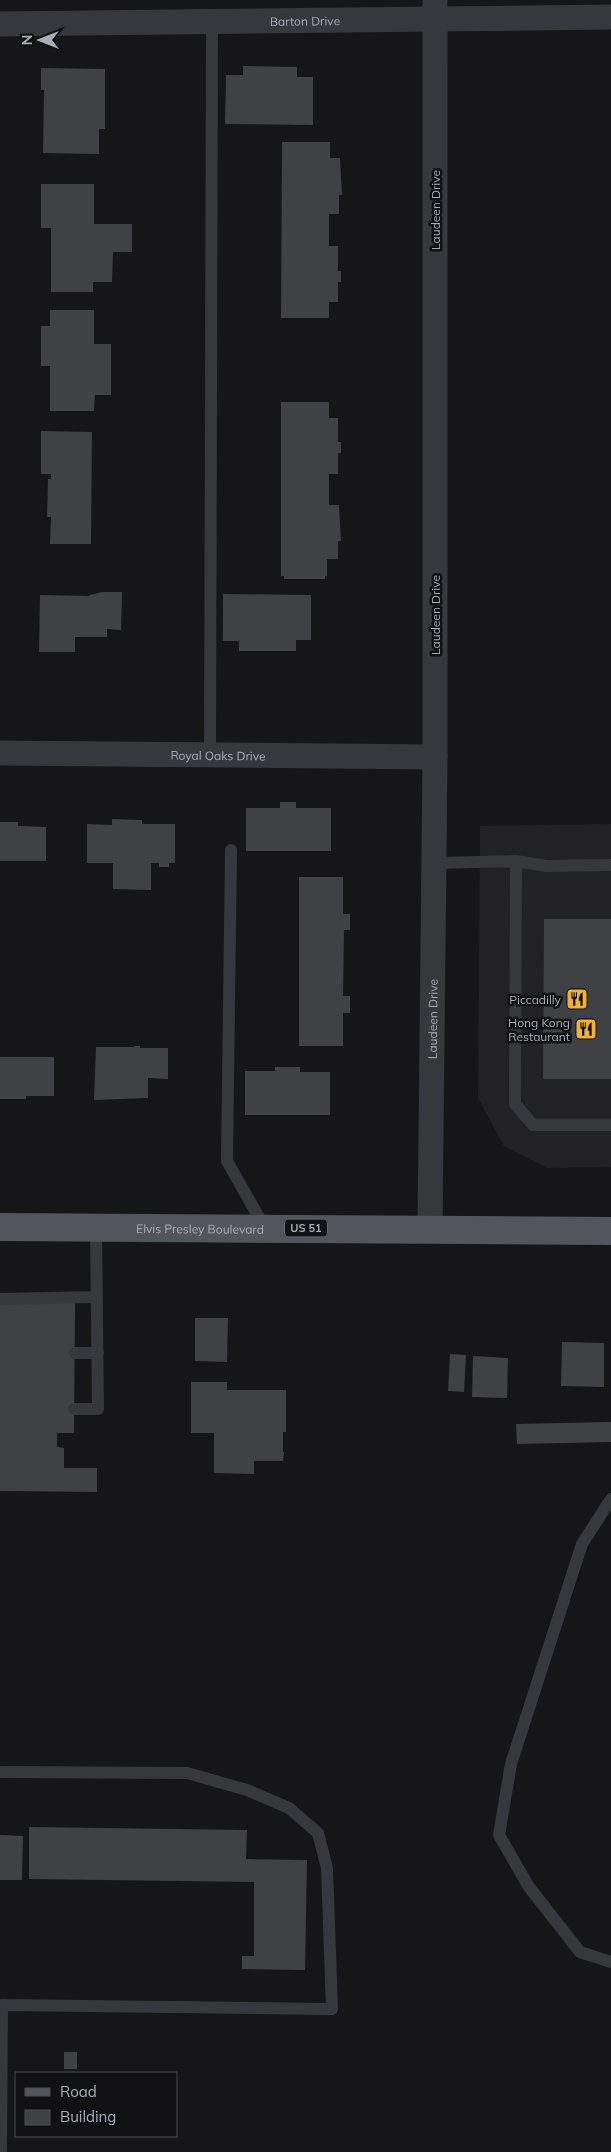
<svg xmlns="http://www.w3.org/2000/svg" width="611" height="2152" font-family="Mulish,sans-serif">
  <style>
    .built { fill: #222225 }
    .building { fill: #404145 }
    .lines { fill: none; stroke-linecap: round; stroke-linejoin: round }
    .service { stroke: #37383d; stroke-width: 12 }
    .minor { stroke: #37383d; stroke-width: 25 }
    .primary { stroke: #53555c; stroke-width: 28 }
    .labels { text-anchor: middle; dominant-baseline: central; stroke-width: 5; stroke-linejoin: round; paint-order: stroke }
    .shield { fill: #111113; stroke: #7b7e86; stroke-width: 1 }
    .shield-label { font-size: 11px; font-weight: bold; fill: #a8adb8 }
    .street-label { font-size: 12px; fill: #a8adb8; stroke: #111113 }
    .poi-label { font-size: 12px; fill: #a8adb8; stroke: #111113; text-anchor: end }
  </style>
  <rect width="100%" height="100%" fill="#161618"/>
  <path class="built" d="M611,824V1167L548,1168L504,1146L478,1098L480,826Z"/>
  <path class="building" d="M243,66L297,67V77H313V125L225,124L226,75H243Z
    M41,68L105,69V129H99V154L43,153L44,90H41Z
    M282,142H330V158H340L342,195H339V214H329V246H338V271H341V282H338V302H329V318H281Z
    M41,184H94V224H132V252H113L112,282H93V292H51V228H41Z
    M50,310H94V344H111V395H95L94,411H50V366H41V326H50Z
    M281,402H329V418H338V442H341V453H338V474H329V505H339L341,541H338V559H327V576H325V579H284V576H281Z
    M41,431L92,432L91,544H50L51,517H47L48,479H51V474H41Z
    M102,592H122L121,630L107,629V637H75V652H39L40,595L90,596V595Z
    M223,594L311,595V640H296V651H239V641H223Z
    M280,802H296V808H331V851H246V808H280Z
    M112,819L142,820V824H175V863H169V867H159V863H151V890L113,889V863H87V824L112,825Z
    M0,822H18V826L46,827V861H0Z
    M299,877H343V914H350V930H344L343,996H350V1013H343V1046H299Z
    M544,919H611V1079H543Z
    M134,1046H140V1048H168V1079L148,1078V1098L94,1100L96,1047H134Z
    M0,1057H54V1096H26V1099H0Z
    M275,1067H300V1072H330V1115H245V1071H275Z
    M0,1303H75L74,1433H57V1447L64,1448V1468H97V1492L0,1491Z
    M195,1318H228L227,1362L195,1361Z
    M562,1342L604,1343V1387L561,1386Z
    M450,1354L466,1355L464,1392L448,1391Z
    M473,1356L508,1358L507,1398L472,1397Z
    M191,1382H227V1390H286V1432H283V1452H284L283,1461H254V1474L214,1473V1433H191Z
    M611,1422V1442L517,1444L516,1424Z
    M29,1827L247,1830L246,1859L307,1860L305,1970L242,1969V1956H254V1882L29,1879Z
    M0,1835L23,1836L22,1880H0Z
    M64,2052H77V2069H64Z"/>
  <g class="lines">
    <path class="service" d="M210,755L212,22
      M231,850L227,1161L265,1228
      M516,861L546,866L611,865
      M434,863L516,861L515,1104L533,1125H611
      M0,1299L97,1297
      M75,1353H98
      M74,1409H98L96,1227
      M611,1499L582,1544L511,1764L499,1835L529,1887L580,1952L611,1962
      M0,1772L187,1773L247,1790L289,1808L318,1833L327,1868L332,2009L2,2005L1,2152"/>
    <g class="minor">
      <path id="s1" d="M0,24L611,17"/>
      <path id="s2" d="M0,753L435,757"/>
      <path id="s3" d="M430,1229L435,757V0"/>
    </g>
    <path class="primary" id="s4" d="M0,1227L611,1231"/>
  </g>
  <defs>
    <g id="restaurant-square" transform="scale(1.125)"><rect x="-9" y="-9" width="18" height="18" rx="4" fill="#f2b134" stroke="#111113"/><path d="M-5-6h1v4h1v-4h1v4h1v-4h1v5L-1.5 .5V6h-2V.5L-5-1ZM5-6V6H3V1.5H1.5Q1.5-4 5-6Z" fill="#111"/></g>
  </defs>
  <g fill-rule="evenodd">
    <use href="#restaurant-square" x="577" y="999"/>
    <use href="#restaurant-square" x="586" y="1029"/>
  </g>
  <g class="labels">
    <rect class="shield" x="285" y="1219.5" width="42" height="17" rx="4"/>
    <g class="shield-label">
      <text x="306" y="1228">US 51</text>
    </g>
    <g class="street-label">
      <text stroke="none"><textPath href="#s1" startOffset="305">Barton Drive</textPath></text>
      <text transform="translate(435 210) rotate(-90)">Laudeen Drive</text>
      <text transform="translate(435 615) rotate(-90)">Laudeen Drive</text>
      <text stroke="none"><textPath href="#s2" startOffset="218">Royal Oaks Drive</textPath></text>
      <text stroke="none"><textPath href="#s3" startOffset="210">Laudeen Drive</textPath></text>
      <text stroke="none"><textPath href="#s4" startOffset="200">Elvis Presley Boulevard</textPath></text>
    </g>
    <g class="poi-label">
      <text x="561" y="999">Piccadilly</text>
      <text x="570" y="1022">Hong Kong<tspan x="570" dy="14">Restaurant</tspan></text>
    </g>
  </g>
  <rect x="15" y="2072" width="162" height="65" fill="#111113" stroke="#4d4f55"/>
  <rect x="25" y="2088" width="25" height="8" fill="#53555c" stroke="#4d4f55"/>
  <text x="60" y="2097" font-size="15" fill="#a8adb8">Road</text>
  <rect x="25" y="2110" width="25" height="15" fill="#404145" stroke="#4d4f55"/>
  <text x="60" y="2122" font-size="15" fill="#a8adb8">Building</text>
  <g transform="translate(40 40) rotate(270)" stroke="#111113" stroke-width="4" paint-order="stroke">
  <path d="M0-4L9 19L0 12L-9 19Z" fill="#a8adb8"/>
  <text y="-8" font-size="14" font-weight="bold" text-anchor="middle" fill="#a8adb8">N</text>
  </g>
</svg>
